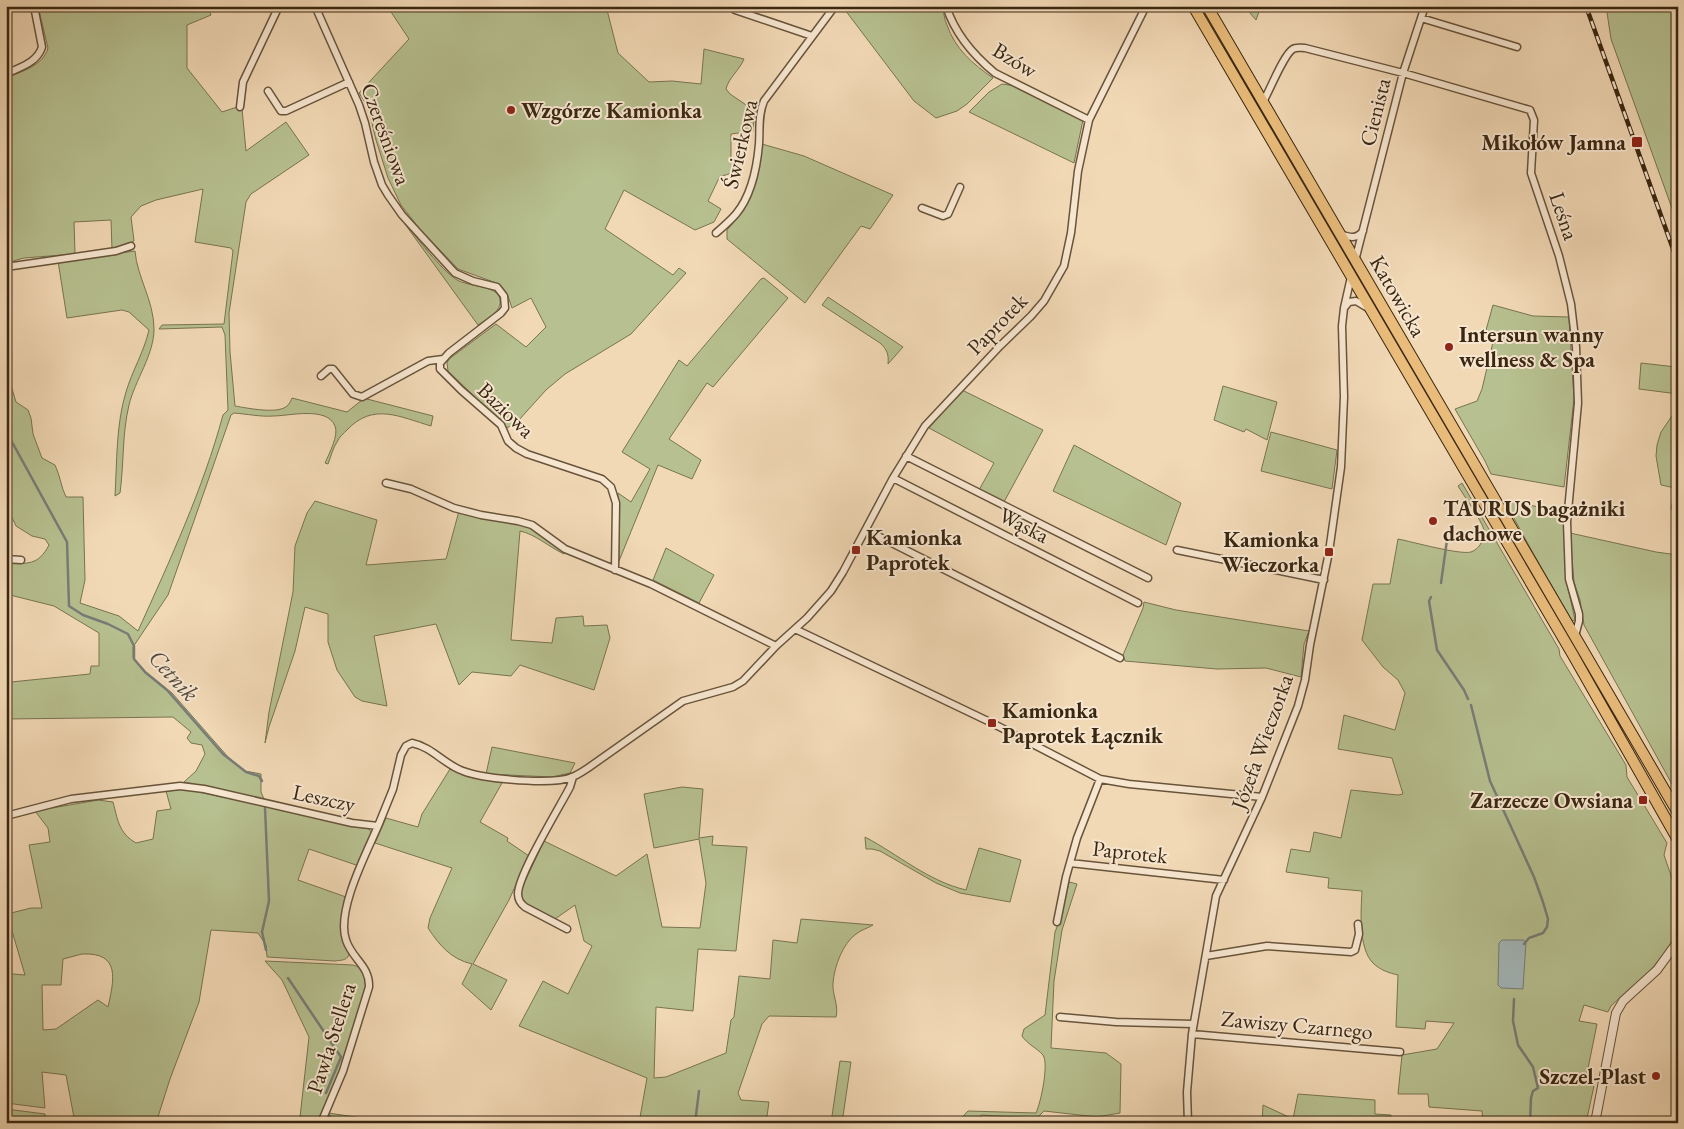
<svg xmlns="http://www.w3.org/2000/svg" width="1684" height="1129" font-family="'EB Garamond',serif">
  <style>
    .green { fill: #b7c090; stroke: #787451; fill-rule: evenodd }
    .water { fill: #a2b7ba; stroke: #787d77 }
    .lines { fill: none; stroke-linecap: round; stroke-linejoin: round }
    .stream { stroke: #787d77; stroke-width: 2.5 }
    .minor-casing { stroke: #68543b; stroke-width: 9 }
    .tertiary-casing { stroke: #68543b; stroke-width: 10 }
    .primary-casing { stroke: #3a2712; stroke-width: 12 }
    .minor { stroke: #f7e6d0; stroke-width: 6 }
    .tertiary { stroke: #f7e6d0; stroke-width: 8 }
    .primary { stroke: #e9bc7b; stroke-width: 10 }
    .rail-casing { stroke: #3a2712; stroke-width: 4.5 }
    .rail { stroke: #f7e6d0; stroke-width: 2.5; stroke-dasharray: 8; stroke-linecap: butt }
    .poi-dot { fill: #8f2418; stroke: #f7e6d0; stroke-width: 2 }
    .labels { text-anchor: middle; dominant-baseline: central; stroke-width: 4; stroke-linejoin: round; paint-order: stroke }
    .street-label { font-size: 22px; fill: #3a2712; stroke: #f7e6d0 }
    .poi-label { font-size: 22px; font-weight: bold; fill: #3a2712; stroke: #f7e6d0; text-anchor: start }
    .water-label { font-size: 24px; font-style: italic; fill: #544b3c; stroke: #f7e6d0 }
  </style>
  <rect width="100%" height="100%" fill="#f2d9b6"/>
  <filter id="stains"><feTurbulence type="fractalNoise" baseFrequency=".004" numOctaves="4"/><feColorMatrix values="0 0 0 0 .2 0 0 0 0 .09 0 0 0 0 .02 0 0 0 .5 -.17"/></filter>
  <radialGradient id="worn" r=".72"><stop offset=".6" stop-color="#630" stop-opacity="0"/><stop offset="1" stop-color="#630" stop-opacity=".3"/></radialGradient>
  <path class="green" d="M38,6H208L211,15L187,25V68L222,112L237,107L238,111L242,109L246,151L286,122L309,155L251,194L246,202L229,313L230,352L235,406C247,408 280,415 288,405C290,403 291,400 292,398L347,412L362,400L367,399L433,416L431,426C400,417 373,402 347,430C344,433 339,437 337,442C333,448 331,456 328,464L325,463C329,454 339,435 335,426C327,406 289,416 273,416C261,417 247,414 234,413L231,415L168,595L133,647V658L147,673L172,693L228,757L245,771L261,774V792L264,799L184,782L196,771L205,754L202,745L191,743L187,738L191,732L173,717L6,719V661H9L11,682L90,674L91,666H99V633L54,606L6,594V564C28,563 38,566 49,545L45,539L32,536L16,526L6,504V368L16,402L28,410L31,418L33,434L42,458L55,465C60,475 61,487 66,497H83L85,580L80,603L119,616L138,631C170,560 203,489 223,415L228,410L225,335L222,327L159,329L162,325L224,324L233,251L231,248L195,242L203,189L156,200L141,206L131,217L134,241L112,250L111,220L74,222L75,254L24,258L6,263V78C22,71 43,66 48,48Z
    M387,6H606L618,53L649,82L672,81L701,84L704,49L744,59C739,71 729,77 726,89L730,94L755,111L753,131L731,134V161L735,166C733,174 727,175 720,176L708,201L721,209L714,222L695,230L624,190L605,229L673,275L679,268L686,273L631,334L565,374L546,390L518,421L507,428L448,371L447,363L449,359L496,324L526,347L546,327L531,298L512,308L508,296L499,284L458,269L419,228L401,205L388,178L376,140L368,107L359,93L409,39Z
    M842,6H942C944,12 944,19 947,25C955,49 973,64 993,78L967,104L957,111L936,118L914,101Z
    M1244,6H1261L1256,20Z
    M1606,6H1678V225L1611,39Z
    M1002,84L1016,86L1083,120L1074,163L969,112L989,92Z
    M762,144L804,156L893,195L870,229L861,226L805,303L727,239V230C751,205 758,177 762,144Z
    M402,220C416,236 440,269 457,280C467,286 494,286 499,296C505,310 487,319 478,325Z
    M135,251C137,277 154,301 154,329C154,355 135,380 129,405C122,434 124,464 120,493L115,496C117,462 116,424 126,392C132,371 144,352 149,330L129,312L122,310L67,318L58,261Z
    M764,278L788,298L713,387L707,383L669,439L701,460L692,479L658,465L619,561L618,493L631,502L650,469L622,452L679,360L687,366L761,279Z
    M828,297L903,347L888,364C889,355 887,349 880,343L822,305Z
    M1493,305L1533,316L1569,317L1574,399L1564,487L1491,474L1485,461L1455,409L1477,401L1482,389L1493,342L1483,341Z
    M1678,352V394L1639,389L1641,363L1676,367L1675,359Z
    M1223,386L1277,402L1267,440L1246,429L1244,432L1214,420Z
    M962,390L1043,430L1004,502L979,490L994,463L929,428Z
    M1678,407V510L1671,509L1675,488L1661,485L1656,456L1657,445L1661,432Z
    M1271,432L1337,450L1332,489L1261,471Z
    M1074,445L1181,503L1166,545L1053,491Z
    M1462,483L1559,649L1560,656L1626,765L1627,777L1667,843L1664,855L1678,896V937L1646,976L1626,992L1611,1006L1608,1012L1584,1005L1579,1021L1597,1024L1585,1083L1594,1086L1586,1123H1483L1482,1111L1429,1107L1428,1094H1398L1402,1055L1437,1049L1454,1023L1426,1021L1425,1029L1396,1027L1398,975C1389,973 1380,970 1373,963C1358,948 1361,910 1362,891L1328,888L1329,878L1286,872L1291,849L1310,852L1314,832L1341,838L1351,790L1398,795L1403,794L1392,758L1338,749L1344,715L1395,730L1405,693L1398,680L1383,667L1362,640L1373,584H1390L1398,539C1413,542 1460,555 1471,552C1480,549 1485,538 1484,530C1482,521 1464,496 1458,486Z
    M1504,500L1564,512L1566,579L1575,620L1572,621L1533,553Z
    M315,501L377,520L366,565L446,559L459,511L524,524L535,529L565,551L564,554C549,547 535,534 520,531L511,640L552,643L556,618L583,616L584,626L607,625L610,638L594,690L520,665L511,676L472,672L459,685L436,624L374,636L387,706L362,701L355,697L337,670L328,642V614L305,607L295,651L269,727L265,743L269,712L293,592L295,546L307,513Z
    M1570,533L1656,552L1678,555V795L1584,625L1580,600L1574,582Z
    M666,548L714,575L699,603L653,580Z
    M1144,602L1176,610L1309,631L1304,644L1301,677L1266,668L1217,669L1125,661L1123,655L1143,608Z
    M492,747L575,763L570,773L552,777L486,774Z
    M450,769L469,777L502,783L480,822L508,838L507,841L529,856L509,900L473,964L507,980L491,1010L462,984L472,964C451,959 440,946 428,928L430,918L452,868L375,843L386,818L418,827L422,814Z
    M682,787L703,789L699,838L713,836L712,845L747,847L736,951L698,949L693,1011L656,1007L654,1078L666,1077L726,1053L731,1020L734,1017L739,976L770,979L773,940L797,943L801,919L873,925C868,928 861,930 856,934C843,943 834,967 833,983C832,995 839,1005 836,1017L769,1016L762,1024L738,1093L741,1100L769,1102L766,1123H639L647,1078L519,1026L543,981L568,994L592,946L584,941L575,905L555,919L527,905L522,900L521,890L544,841L616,876L647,854L662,927L700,928L706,883L699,839L654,848L644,794Z
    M185,789L368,828L371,832V837L359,866L309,849L298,880L346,897C339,923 340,931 349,955C346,961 341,960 335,961L267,957L266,945L258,933L211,930L199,1002L170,1079L156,1123H75L66,1075L42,1072L45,1108L6,1103V977L13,974L25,975L7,914L31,908H42L29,845L50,842L48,828L35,811L98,800L113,802C118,821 119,833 136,843L153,839L157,811L171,809L166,791ZM82,954C121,952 114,980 108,1007L98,1000L56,1029L43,1030L42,985H61L63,959Z
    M865,837C899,855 928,881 966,890L979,848L1021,860L1010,902L960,893L936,883L880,851L872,849H866Z
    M1069,882L1077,884L1062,930L1054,981L1051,1048L1106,1053L1121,1064L1120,1113L1097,1117L1044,1111L1037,1118L981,1115L980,1123H957L968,1111L1036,1113C1041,1102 1049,1064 1043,1055C1037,1048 1027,1044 1022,1036L1024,1029L1045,1015L1055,932L1061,917Z
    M265,961L353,965C364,968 367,977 366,988L341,1071L318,1122L300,1117L309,1037L282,980Z
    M840,1061L851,1062L842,1123H831Z
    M1298,1094L1375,1100V1114L1391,1115V1123H1262L1263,1105L1293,1119Z
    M6,1109L45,1114L46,1123H6Z
    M328,1113L397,1123H324Z"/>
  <path class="water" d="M1502,940H1523L1526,942L1523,989L1501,988L1498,985L1499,943Z"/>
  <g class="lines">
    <path class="stream" d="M6,431L67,542L69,606L83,615L108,624L128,634L134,646V659L145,672L167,690L223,754L246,772L259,776L262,781
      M1441,583L1447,540L1452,539L1472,541L1475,538V534L1473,531
      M1431,597L1429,601L1437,650L1464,690L1468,699
      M1471,705L1490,781L1534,877L1543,902L1548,919L1547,927L1543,933L1529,938L1524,944
      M265,808L269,901L262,932L266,950
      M288,978L341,1057L326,1093
      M1514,999L1513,1021L1518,1045L1533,1067L1538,1088L1533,1091L1531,1098L1530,1123
      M328,1123L330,1116
      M695,1123L699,1091"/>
    <g class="minor-casing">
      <path id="minor" d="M315,6L359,105L365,123L374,162L382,185L388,195L402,215L455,273L473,281L497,287L504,296L505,308L501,313L449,353L440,363V369L461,390L501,425L508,441L516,448L527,454L602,479L611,487L616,503L615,570
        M730,6L735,10L812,36
        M946,6C955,34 973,55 995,73L1089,120
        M1134,6L1144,10
        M1421,18L1517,47
        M6,74C20,67 37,63 42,47L34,6
        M268,91L281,111H286L349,82
        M1263,102C1270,90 1284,54 1293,49C1296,47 1300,48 1305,48L1403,73L1530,110L1534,120L1531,173L1559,256L1571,304L1576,347L1578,403L1567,522L1569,579L1579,614V621L1575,636
        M240,107L243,82L279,6
        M922,208L943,216L948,214L960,187
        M716,233C723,227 730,221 736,214C751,196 757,167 759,144C760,129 758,115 764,101L835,6
        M1341,234C1350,238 1357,239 1363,231
        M1355,261L1403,73L1425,6
        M6,267L116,251L131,246
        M1345,307L1349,302L1356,301L1366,307
        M321,376L329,369H333L353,394L362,397L428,361L443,359
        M906,456L1148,578
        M893,478L1138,603
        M386,483L411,489L454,508L481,515L518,521L532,525L565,549L651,584L776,646
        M866,530L1120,658
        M1177,550L1324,580
        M6,559L21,560
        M795,629L992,723L1100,779L1129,784L1262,797
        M6,816L71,799L180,786L204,789L352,823L378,826L393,789L401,755L406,746L412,743C432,747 445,765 463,771C483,779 538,783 560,780C571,779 579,774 588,768L683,701L733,687L743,681L776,646L807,618L831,591L843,572L893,478L925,426L1000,346L1031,316L1044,301L1064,266L1071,233L1078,171L1089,120L1146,6
        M1070,863L1224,880
        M1057,922L1066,877L1077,838L1100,779
        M567,929L525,907C521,904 518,900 518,894C518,875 559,808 570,787L573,777
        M1206,956L1267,946L1351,952L1355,950L1359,934L1358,924
        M1060,1017L1116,1022L1193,1024
        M1192,1034L1400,1052
        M321,1123L343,1071L369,987C370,966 352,959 346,940C336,911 366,854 378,826
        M1188,1123L1187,1092L1192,1034L1216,896L1262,797L1298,706L1305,680L1310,645L1329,552L1341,467L1344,397L1342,326L1344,308L1351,277"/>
    </g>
    <g class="tertiary-casing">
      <path id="tertiary" d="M1595,1123L1616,1013L1623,1001L1657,970L1678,941"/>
    </g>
    <g class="primary-casing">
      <path id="primary" d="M1193,6L1573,655L1678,840
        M1207,6L1678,813"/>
    </g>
    <use href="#minor" class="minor"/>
    <use href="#tertiary" class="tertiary"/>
    <use href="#primary" class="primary"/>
    <g class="rail-casing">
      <path id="rail" d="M1586,6L1678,263"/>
    </g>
    <use href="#rail" class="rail"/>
  </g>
  <g class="poi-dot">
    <circle cx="511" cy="110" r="5"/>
    <rect x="1631" y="136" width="12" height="12" rx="2.5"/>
    <circle cx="1449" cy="347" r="5"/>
    <circle cx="1433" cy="521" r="5"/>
    <rect x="851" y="545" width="10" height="10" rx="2.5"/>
    <rect x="1324" y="547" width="10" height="10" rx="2.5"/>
    <rect x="987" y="718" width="10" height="10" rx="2.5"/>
    <rect x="1638" y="795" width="10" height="10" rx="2.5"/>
    <circle cx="1656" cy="1076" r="5"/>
  </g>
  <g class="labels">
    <g class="street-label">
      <text transform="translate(1015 60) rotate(31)">Bzów</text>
      <text transform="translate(1375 112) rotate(-76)">Cienista</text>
      <text transform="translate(386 134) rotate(70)">Czereśniowa</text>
      <text transform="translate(740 144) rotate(-77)">Świerkowa</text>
      <text transform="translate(1564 216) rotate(71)">Leśna</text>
      <text transform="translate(1398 296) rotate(60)">Katowicka</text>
      <text transform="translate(997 324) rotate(-46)">Paprotek</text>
      <text transform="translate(506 410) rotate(44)">Baziowa</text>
      <text transform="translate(1024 525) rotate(27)">Wąska</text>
      <text transform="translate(1262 742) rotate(-70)">Józefa Wieczorka</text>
      <text transform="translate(324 798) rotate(12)">Leszczy</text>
      <text transform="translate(1130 852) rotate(6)">Paprotek</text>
      <text transform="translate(1297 1025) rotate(5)">Zawiszy Czarnego</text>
      <text transform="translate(331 1038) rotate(-72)">Pawła Stellera</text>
    </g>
    <g class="poi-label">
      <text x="521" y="110">Wzgórze Kamionka</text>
      <text x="1626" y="142" text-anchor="end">Mikołów Jamna</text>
      <text x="1459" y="334">Intersun wanny<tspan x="1459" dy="25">wellness &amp; Spa</tspan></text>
      <text x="1443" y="508">TAURUS bagażniki<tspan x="1443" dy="25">dachowe</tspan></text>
      <text x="866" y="537">Kamionka<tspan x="866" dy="25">Paprotek</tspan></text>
      <text x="1319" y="539" text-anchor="end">Kamionka<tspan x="1319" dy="25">Wieczorka</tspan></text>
      <text x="1002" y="710">Kamionka<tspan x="1002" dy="25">Paprotek Łącznik</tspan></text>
      <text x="1633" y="800" text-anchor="end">Zarzecze Owsiana</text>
      <text x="1646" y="1076" text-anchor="end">Szczel-Plast</text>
    </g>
    <g class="water-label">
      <text transform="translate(174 675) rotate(47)">Cetnik</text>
    </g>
  </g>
  <rect width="1684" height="1129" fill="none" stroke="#f2d9b6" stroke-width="25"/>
  <rect x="8" y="8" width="1669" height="1114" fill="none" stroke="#3a2712" stroke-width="2.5"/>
  <rect x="12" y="12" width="1659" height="1104" fill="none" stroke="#3a2712"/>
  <rect width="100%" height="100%" filter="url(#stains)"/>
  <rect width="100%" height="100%" fill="url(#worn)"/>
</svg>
